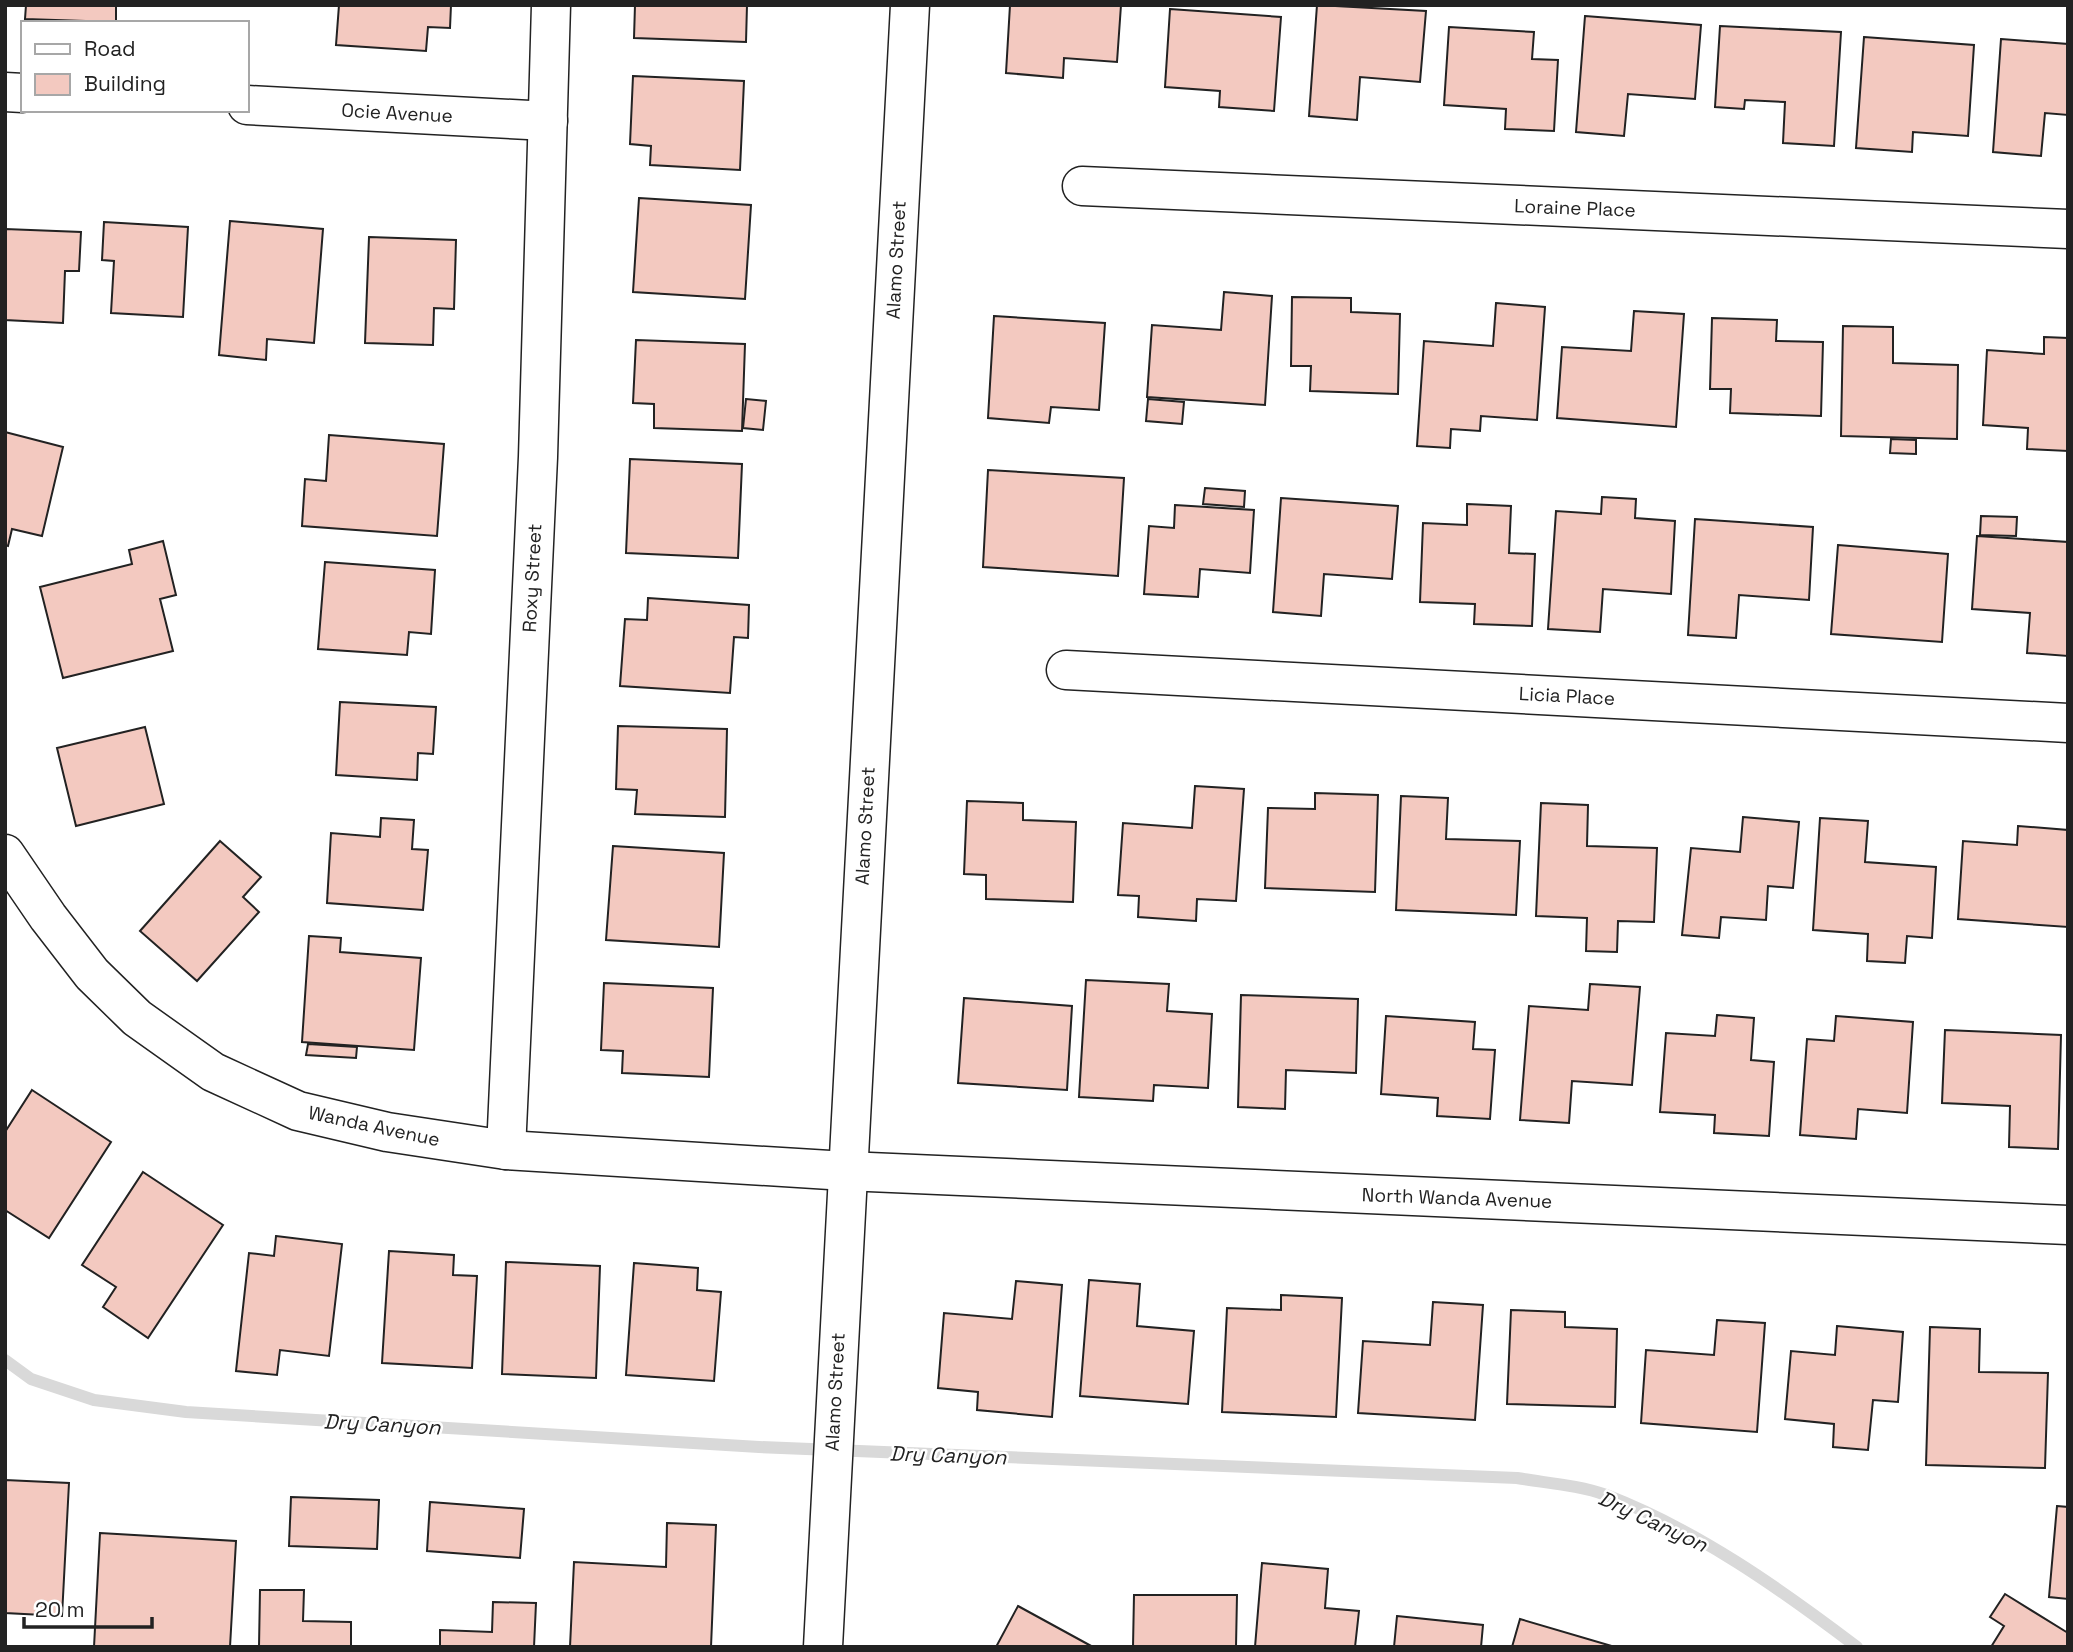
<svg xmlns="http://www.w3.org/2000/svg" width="2073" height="1652" font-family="'Space Grotesk',sans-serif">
	<rect width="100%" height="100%" fill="#fff"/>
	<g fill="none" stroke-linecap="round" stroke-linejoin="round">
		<!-- stream -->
		<path stroke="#d9d9d9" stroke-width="12" d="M5,1360L31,1379L94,1400L186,1412L759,1447L1517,1478C1546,1483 1579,1485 1606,1495C1699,1531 1779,1588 1857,1647"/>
	</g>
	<!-- building -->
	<g fill="#f3c9c0" stroke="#222" stroke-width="2">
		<polygon points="26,5 116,5 116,22 25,19"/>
		<polygon points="339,5 451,5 450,28 428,27 426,51 336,45"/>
		<polygon points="635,5 747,5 746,42 634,38"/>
		<polygon points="1010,5 1121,5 1117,62 1064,58 1063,78 1006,73"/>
		<polygon points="1317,5 1426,11 1420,82 1360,77 1357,120 1309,116"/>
		<polygon points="1170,9 1281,17 1274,111 1219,107 1220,91 1165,87"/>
		<polygon points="1585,16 1701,25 1695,99 1628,94 1624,136 1576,132"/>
		<polygon points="1720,26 1841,32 1834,146 1783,143 1785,102 1745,100 1744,109 1715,107"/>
		<polygon points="1449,27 1534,32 1532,59 1558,60 1554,131 1505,129 1506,109 1444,105"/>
		<polygon points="1864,37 1974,45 1968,136 1913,132 1912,152 1856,148"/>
		<polygon points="2001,39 2068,44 2068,115 2045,113 2041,156 1993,152"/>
		<polygon points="633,76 744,81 740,170 650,165 651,146 630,144"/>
		<polygon points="639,198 751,205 745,299 633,292"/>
		<polygon points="230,221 323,229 314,343 267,339 266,360 219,355"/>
		<polygon points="104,222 188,227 183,317 111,313 114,261 102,260"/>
		<polygon points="5,229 81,232 79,271 65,271 63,323 5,320"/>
		<polygon points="369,237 456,240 454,309 434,308 433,345 365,343"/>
		<polygon points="1224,292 1272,296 1265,405 1147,397 1152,325 1221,330"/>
		<polygon points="1292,297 1351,298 1351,312 1400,314 1398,394 1310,391 1311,366 1291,366"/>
		<polygon points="1496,303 1545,307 1537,420 1481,416 1480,431 1451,429 1450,448 1417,446 1424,341 1493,346"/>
		<polygon points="1634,311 1684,314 1676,427 1557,418 1562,347 1631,351"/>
		<polygon points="994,316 1105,323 1099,410 1051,407 1049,423 988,418"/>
		<polygon points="1712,318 1777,320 1776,341 1823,342 1821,416 1730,413 1731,389 1710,389"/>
		<polygon points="1843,326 1893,327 1893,363 1958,365 1957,439 1841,436"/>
		<polygon points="2044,337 2068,338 2068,451 2027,449 2028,428 1983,425 1987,350 2044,354"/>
		<polygon points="636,340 745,344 742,431 654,428 654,404 633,403"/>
		<polygon points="746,399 766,401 763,430 743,428"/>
		<polygon points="1148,399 1184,402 1182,424 1146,421"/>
		<polygon points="5,432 63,447 42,536 12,529 8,546 5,545"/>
		<polygon points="329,435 444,444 437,536 302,526 305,479 326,481"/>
		<polygon points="1891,439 1916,440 1916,454 1890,453"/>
		<polygon points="630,459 742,464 738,558 626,553"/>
		<polygon points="988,470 1124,478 1118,576 983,567"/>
		<polygon points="1205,488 1245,491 1244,507 1203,504"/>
		<polygon points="1602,497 1636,499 1635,518 1675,521 1671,594 1603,589 1600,632 1548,629 1556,511 1601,514"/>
		<polygon points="1281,498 1398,506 1392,579 1324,574 1321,616 1273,612"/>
		<polygon points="1467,504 1511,506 1509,553 1535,554 1532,626 1474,624 1475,604 1420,602 1423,523 1467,525"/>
		<polygon points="1175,505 1254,510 1250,573 1200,569 1198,597 1144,594 1149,526 1174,528"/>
		<polygon points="1981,516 2017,517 2016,536 1980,535"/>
		<polygon points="1695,519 1813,527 1809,600 1739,595 1736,638 1688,635"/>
		<polygon points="1977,536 2068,542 2068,656 2027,653 2030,613 1972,609"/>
		<polygon points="163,541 176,595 160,599 173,651 63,678 40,587 132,564 129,550"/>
		<polygon points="1838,545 1948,554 1942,642 1831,634"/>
		<polygon points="325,562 435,570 431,634 409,632 407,655 318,649"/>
		<polygon points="648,598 749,605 748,638 734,637 730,693 620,686 625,619 647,620"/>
		<polygon points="340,702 436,707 433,754 418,753 417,780 336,775"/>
		<polygon points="618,726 727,729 725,817 635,814 637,790 616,789"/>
		<polygon points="145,727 164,804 76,826 57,748"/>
		<polygon points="1195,786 1244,789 1236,901 1197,899 1196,921 1138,917 1139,896 1118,895 1123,823 1192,828"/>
		<polygon points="1315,793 1378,795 1375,892 1265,888 1268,808 1315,809"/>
		<polygon points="1401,796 1448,798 1446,839 1520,841 1516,915 1396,910"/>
		<polygon points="967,801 1023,803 1023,820 1076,822 1073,902 986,899 986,875 964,874"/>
		<polygon points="1541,803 1588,805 1587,846 1657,848 1654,922 1618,921 1617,952 1586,951 1587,918 1536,916"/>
		<polygon points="1743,817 1799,822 1793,888 1768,886 1766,920 1721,917 1719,938 1682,935 1691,848 1740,852"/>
		<polygon points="381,818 414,820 412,849 428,850 423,910 327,903 331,833 380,837"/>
		<polygon points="1820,818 1868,821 1865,862 1936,867 1932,938 1907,936 1905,963 1867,961 1868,934 1813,930"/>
		<polygon points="2018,826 2068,830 2068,927 1958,919 1963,841 2017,845"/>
		<polygon points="220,841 261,877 243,897 259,912 197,981 140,931"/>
		<polygon points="613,846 724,853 719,947 606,940"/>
		<polygon points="309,936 341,938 340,952 421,958 414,1050 302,1042"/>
		<polygon points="1086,980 1169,984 1167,1011 1212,1014 1208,1088 1154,1085 1153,1101 1079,1097"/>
		<polygon points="604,983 713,988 709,1077 622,1073 623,1051 601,1050"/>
		<polygon points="1590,984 1640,987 1632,1085 1572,1081 1569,1123 1520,1120 1529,1006 1588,1010"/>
		<polygon points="1241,995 1358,999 1356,1073 1286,1070 1285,1109 1238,1107"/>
		<polygon points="964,998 1072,1006 1067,1090 958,1083"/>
		<polygon points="1717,1015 1754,1018 1751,1060 1774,1062 1769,1136 1714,1133 1715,1115 1660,1112 1666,1033 1715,1036"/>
		<polygon points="1386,1016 1475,1022 1473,1049 1495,1050 1490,1119 1437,1116 1438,1098 1381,1094"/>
		<polygon points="1836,1016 1913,1022 1907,1113 1858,1109 1856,1139 1800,1135 1807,1039 1834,1041"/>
		<polygon points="1945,1030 2061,1035 2058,1149 2009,1147 2010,1106 1942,1103"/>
		<polygon points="308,1044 357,1047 356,1058 306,1055"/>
		<polygon points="32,1090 111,1142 49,1238 5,1210 5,1132"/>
		<polygon points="143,1172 223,1225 148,1338 103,1307 116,1287 82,1265"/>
		<polygon points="276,1236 342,1244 329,1356 280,1350 277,1375 236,1371 249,1253 274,1256"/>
		<polygon points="389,1251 454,1255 453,1275 477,1276 472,1368 382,1363"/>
		<polygon points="506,1262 600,1266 596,1378 502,1374"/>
		<polygon points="634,1263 698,1268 697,1290 721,1292 714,1381 626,1375"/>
		<polygon points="1089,1280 1140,1284 1137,1326 1194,1331 1188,1404 1080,1396"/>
		<polygon points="1016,1281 1062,1285 1052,1417 977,1410 978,1392 938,1388 944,1313 1012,1319"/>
		<polygon points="1281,1295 1342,1298 1336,1417 1222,1412 1227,1308 1281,1310"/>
		<polygon points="1433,1302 1483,1305 1475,1420 1358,1413 1363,1341 1430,1345"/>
		<polygon points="1511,1310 1565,1312 1565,1327 1617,1329 1615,1407 1507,1404"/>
		<polygon points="1717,1320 1765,1323 1757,1432 1641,1423 1646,1350 1714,1355"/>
		<polygon points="1837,1326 1903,1332 1898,1402 1873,1400 1868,1450 1833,1447 1834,1424 1785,1419 1791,1351 1835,1355"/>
		<polygon points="1930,1327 1980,1329 1979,1372 2048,1373 2045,1468 1926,1465"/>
		<polygon points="5,1480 69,1483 62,1616 5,1613"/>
		<polygon points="291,1497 379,1500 377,1549 289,1546"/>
		<polygon points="430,1502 524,1509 520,1558 427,1551"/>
		<polygon points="2057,1506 2068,1507 2068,1599 2049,1597"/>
		<polygon points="667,1523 716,1525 711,1647 570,1647 574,1562 666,1567"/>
		<polygon points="100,1533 236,1541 230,1647 94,1647"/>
		<polygon points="1262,1563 1328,1569 1325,1608 1359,1611 1355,1647 1255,1647"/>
		<polygon points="260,1590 304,1590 303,1621 351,1622 351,1647 259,1647"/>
		<polygon points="2005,1594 2068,1633 2068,1647 1991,1647 2004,1626 1990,1617"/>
		<polygon points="1134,1595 1237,1595 1236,1647 1133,1647"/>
		<polygon points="493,1602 536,1603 534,1647 440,1647 440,1630 492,1632"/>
		<polygon points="1018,1606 1093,1647 996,1647"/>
		<polygon points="1397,1616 1483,1625 1481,1647 1394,1647"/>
		<polygon points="1520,1619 1615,1647 1512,1647"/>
	</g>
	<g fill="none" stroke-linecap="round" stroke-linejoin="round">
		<!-- minor casing -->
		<g stroke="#222" stroke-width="41">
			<g id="minor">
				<polyline points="5,92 23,93"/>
				<polyline points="247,105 548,121"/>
				<polyline points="1082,186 2068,229"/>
				<polyline points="1066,670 2068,723"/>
				<polyline points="5,854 48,917 92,974 137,1018 213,1072 298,1111 387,1132 506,1150 846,1171 2068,1225"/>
				<polyline points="506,1150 538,457 551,5"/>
			</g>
		</g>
		<!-- major casing -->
		<g stroke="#222" stroke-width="41">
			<polyline id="major" points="823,1647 910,5"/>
		</g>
		<!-- minor -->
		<use href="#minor" stroke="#fff" stroke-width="38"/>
		<!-- major -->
		<use href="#major" stroke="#fff" stroke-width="38"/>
	</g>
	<g text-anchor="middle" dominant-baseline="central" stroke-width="5" stroke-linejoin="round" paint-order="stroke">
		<!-- street labels -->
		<g font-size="19" fill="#222" stroke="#fff">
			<text transform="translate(397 113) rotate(3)">Ocie Avenue</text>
			<text transform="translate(1575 208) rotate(2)">Loraine Place</text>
			<text transform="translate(896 260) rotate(-87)">Alamo Street</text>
			<text transform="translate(532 578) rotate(-87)">Roxy Street</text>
			<text transform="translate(1567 696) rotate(3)">Licia Place</text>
			<text transform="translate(865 826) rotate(-87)">Alamo Street</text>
			<text transform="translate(374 1126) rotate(12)">Wanda Avenue</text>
			<text transform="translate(1457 1198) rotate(2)">North Wanda Avenue</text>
			<text transform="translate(835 1392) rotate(-87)">Alamo Street</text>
		</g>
		<!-- water labels -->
		<g font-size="21" font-style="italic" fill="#222" stroke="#fff">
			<text transform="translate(382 1424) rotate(3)">Dry Canyon</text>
			<text transform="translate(948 1455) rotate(2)">Dry Canyon</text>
			<text transform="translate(1653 1521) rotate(25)">Dry Canyon</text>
		</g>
	</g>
	<!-- border -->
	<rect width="2073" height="1652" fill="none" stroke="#222222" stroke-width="14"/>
	<!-- legend -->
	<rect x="21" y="21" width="228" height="91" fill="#ffffff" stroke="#a7a7a7" stroke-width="2"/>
	<rect x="35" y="44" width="35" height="10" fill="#ffffff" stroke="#a7a7a7" stroke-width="2"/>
	<text x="84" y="56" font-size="21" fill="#222222">Road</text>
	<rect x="35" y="74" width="35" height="21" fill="#f3c9c0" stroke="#a7a7a7" stroke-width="2"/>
	<text x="84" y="91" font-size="21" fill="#222222">Building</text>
	<!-- scale -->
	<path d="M24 1617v10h128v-10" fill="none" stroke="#222222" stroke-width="3.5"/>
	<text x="35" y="1617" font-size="21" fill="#222222" stroke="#ffffff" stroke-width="5" paint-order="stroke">20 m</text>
</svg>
